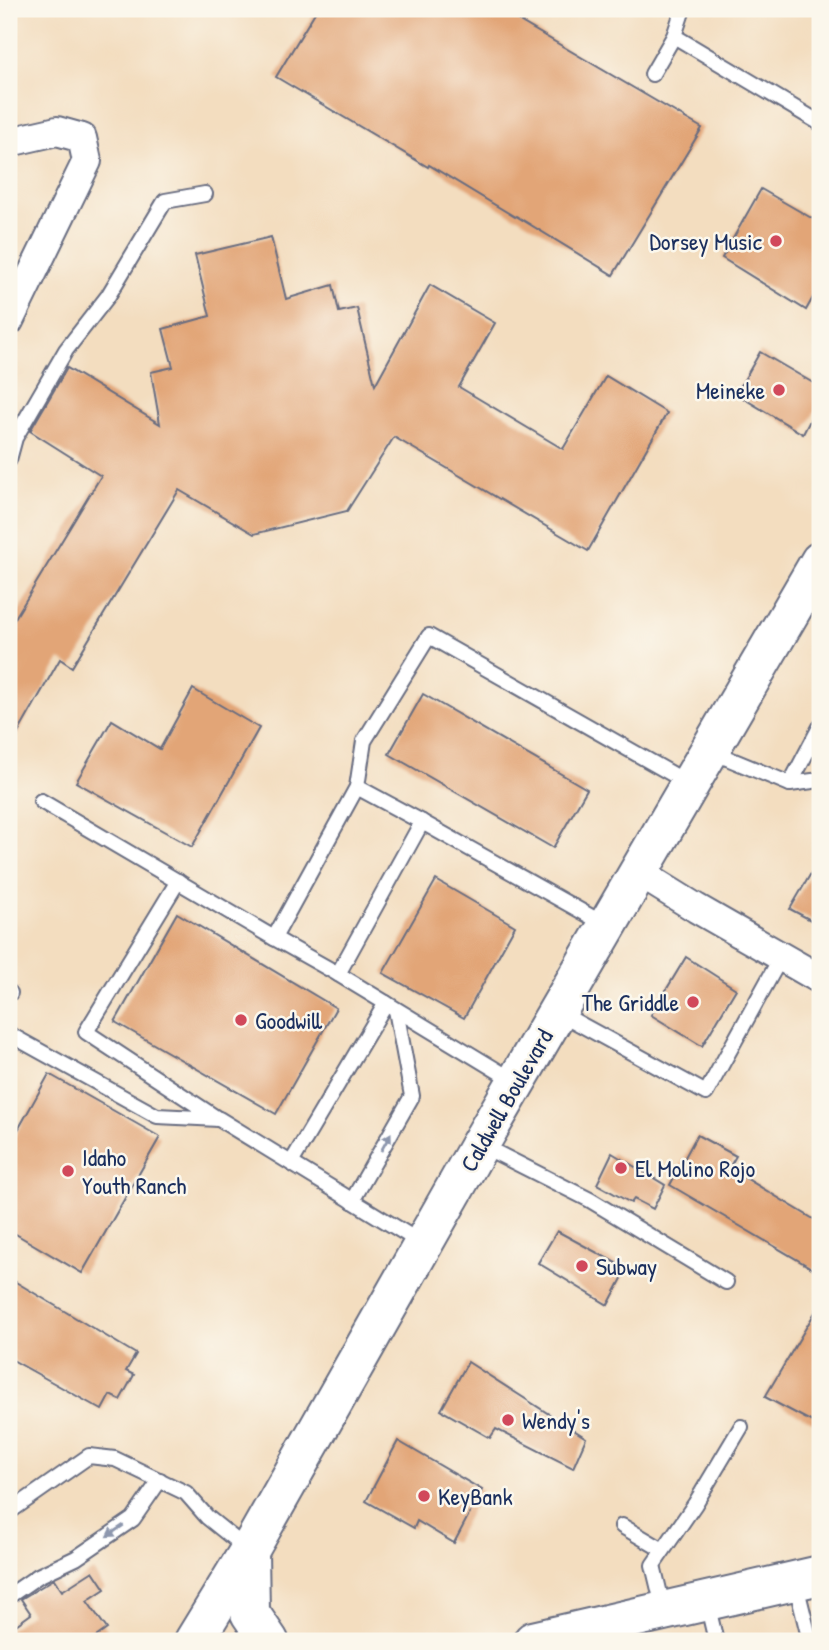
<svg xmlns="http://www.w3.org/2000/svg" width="829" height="1650" font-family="'Patrick Hand',sans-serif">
	<rect width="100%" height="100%" fill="#fbf7ec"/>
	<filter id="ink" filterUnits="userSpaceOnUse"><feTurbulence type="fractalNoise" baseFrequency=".0143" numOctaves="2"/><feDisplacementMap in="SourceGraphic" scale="14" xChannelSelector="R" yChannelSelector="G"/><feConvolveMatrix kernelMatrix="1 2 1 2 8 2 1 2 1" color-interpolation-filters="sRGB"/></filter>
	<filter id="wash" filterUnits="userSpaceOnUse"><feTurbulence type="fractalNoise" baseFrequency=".00686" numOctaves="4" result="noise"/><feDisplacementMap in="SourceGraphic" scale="28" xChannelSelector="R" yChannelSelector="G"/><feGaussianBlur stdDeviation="1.57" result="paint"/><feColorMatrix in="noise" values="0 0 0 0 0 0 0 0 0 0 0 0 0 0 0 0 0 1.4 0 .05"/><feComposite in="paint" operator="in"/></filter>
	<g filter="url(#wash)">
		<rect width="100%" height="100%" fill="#f3ddbf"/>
		<g id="blocks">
			<!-- building -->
			<g fill="#e2a577">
				<polygon points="317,9 499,9 702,128 613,275 516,216 515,217 429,165 428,167 276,77"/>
				<polygon points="761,189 820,223 820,285 806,310 722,258"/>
				<polygon points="271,237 286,299 333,285 339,312 357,308 375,385 430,285 495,323 459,387 563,449 606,376 667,413 588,551 394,437 347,511 254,534 179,490 72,667 60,659 9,749 9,628 101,476 30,431 67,368 160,424 151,372 173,367 163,329 210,316 195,255"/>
				<polygon points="760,352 820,387 820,401 803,434 736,394"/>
				<polygon points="193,689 259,728 192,847 76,782 112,720 160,749"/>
				<polygon points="423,694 587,789 553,848 389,754"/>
				<polygon points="820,858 820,925 790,909"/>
				<polygon points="436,880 515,926 464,1018 383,973"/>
				<polygon points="177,913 336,1008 276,1114 115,1022"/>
				<polygon points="686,957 736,989 702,1046 651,1015"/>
				<polygon points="49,1074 160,1137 82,1273 9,1230 9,1146"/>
				<polygon points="697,1135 736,1156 729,1168 820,1223 820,1273 670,1185"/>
				<polygon points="612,1153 665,1185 653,1209 634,1199 631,1203 597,1184"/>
				<polygon points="557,1231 627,1269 608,1305 538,1263"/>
				<polygon points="9,1278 136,1354 126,1371 134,1375 120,1400 110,1395 102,1410 9,1358"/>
				<polygon points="820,1304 820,1426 765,1397"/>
				<polygon points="468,1362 586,1438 573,1468 496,1429 490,1438 441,1410"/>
				<polygon points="398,1441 482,1490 454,1543 417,1521 414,1528 366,1501"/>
				<polygon points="93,1571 105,1589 87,1601 107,1629 90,1641 9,1641 9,1630 31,1614 21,1599 54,1579 62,1591"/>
			</g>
		</g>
	</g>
	<g filter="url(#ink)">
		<use href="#blocks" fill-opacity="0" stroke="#676c80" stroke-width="2"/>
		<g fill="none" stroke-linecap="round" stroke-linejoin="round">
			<!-- lane casing -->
			<g stroke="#676c80" stroke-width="18">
				<g id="lane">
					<polyline points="674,36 820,123"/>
					<polyline points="652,74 674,36 683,9"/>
					<polyline points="9,460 15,438 66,350 108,296 165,201 205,194"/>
					<polyline points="710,751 790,784 820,780"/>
					<polyline points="790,784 820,727"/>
					<polyline points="357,787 422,822"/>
					<polyline points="41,801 274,938 357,787 364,741 429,636 688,783"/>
					<polyline points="178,881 86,1032 218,1119"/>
					<polyline points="274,938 338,974"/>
					<polyline points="9,992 10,993"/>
					<polyline points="558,1012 706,1093 781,957"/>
					<polyline points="9,1034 157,1116 219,1119 423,1244"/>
					<polyline points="516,1082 338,974 422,822 606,925"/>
					<polyline points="481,1145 590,1200 726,1282"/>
					<polyline points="291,1163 386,1003"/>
					<polyline points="352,1201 412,1096 396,1010"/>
					<polyline points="9,1512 89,1456 115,1459 186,1493 207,1517 248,1550"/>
					<polyline points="622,1526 663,1550"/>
					<polyline points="795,1581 810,1641"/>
					<polyline points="9,1596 38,1576 76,1558 133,1519 160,1480"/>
					<polyline points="707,1603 716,1641"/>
					<polyline points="664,1611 653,1565 695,1504 741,1427"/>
				</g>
			</g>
			<!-- street casing -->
			<g stroke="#676c80" stroke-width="32">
				<g id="street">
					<polyline points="9,142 57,131 82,138 87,161 9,321"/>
					<polyline points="638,872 696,908 820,979"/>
				</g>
			</g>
			<!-- secondary casing -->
			<g stroke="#676c80" stroke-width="42">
				<polyline id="secondary" points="533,1641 820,1575"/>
			</g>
			<!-- primary casing -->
			<g stroke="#676c80" stroke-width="42">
				<g id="primary">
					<polyline points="249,1551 250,1613 269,1641"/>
					<polyline points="194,1641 249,1551 480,1144 820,561"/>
				</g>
			</g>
			<!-- lane -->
			<use href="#lane" stroke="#fff" stroke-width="14"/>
			<!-- street -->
			<use href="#street" stroke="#fff" stroke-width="28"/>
			<!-- secondary -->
			<use href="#secondary" stroke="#fff" stroke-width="38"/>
			<!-- primary -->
			<use href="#primary" stroke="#fff" stroke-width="38"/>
		</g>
		<!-- one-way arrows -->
		<defs><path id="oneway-solid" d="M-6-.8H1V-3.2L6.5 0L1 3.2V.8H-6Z" transform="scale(1.75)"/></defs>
		<g fill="#8d97ae">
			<use href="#oneway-solid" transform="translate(386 1142) rotate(-61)"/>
			<use href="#oneway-solid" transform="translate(115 1531) rotate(146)"/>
		</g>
	</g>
	<!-- markers -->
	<g fill="#d1495b" stroke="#fbf7ec" stroke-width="2.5">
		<circle cx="776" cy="241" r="7"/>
		<circle cx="779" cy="390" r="7"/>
		<circle cx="693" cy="1002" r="7"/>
		<circle cx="241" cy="1020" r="7"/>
		<circle cx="621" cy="1168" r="7"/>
		<circle cx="68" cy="1171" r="7"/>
		<circle cx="582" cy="1266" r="7"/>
		<circle cx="508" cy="1420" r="7"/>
		<circle cx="424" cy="1496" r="7"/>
	</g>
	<g text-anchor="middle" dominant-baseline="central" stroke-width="5" stroke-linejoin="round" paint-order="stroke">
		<!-- poi labels -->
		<g font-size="24" fill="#1b2f5e" stroke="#fbf7ec" text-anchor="start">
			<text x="762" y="241" text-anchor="end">Dorsey Music</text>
			<text x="765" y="390" text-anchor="end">Meineke</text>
			<text x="679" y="1002" text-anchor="end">The Griddle</text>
			<text x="255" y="1020">Goodwill</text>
			<text x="82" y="1157">Idaho<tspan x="82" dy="28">Youth Ranch</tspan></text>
			<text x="635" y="1168">El Molino Rojo</text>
			<text x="596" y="1266">Subway</text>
			<text x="522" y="1420">Wendy's</text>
			<text x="438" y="1496">KeyBank</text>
		</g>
		<!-- street labels -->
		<g font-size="24" fill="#1b2f5e" stroke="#fbf7ec">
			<text transform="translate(506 1100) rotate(-60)">Caldwell Boulevard</text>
		</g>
	</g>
	<!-- margin -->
	<rect width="829" height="1650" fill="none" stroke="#fbf7ec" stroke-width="35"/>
</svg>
